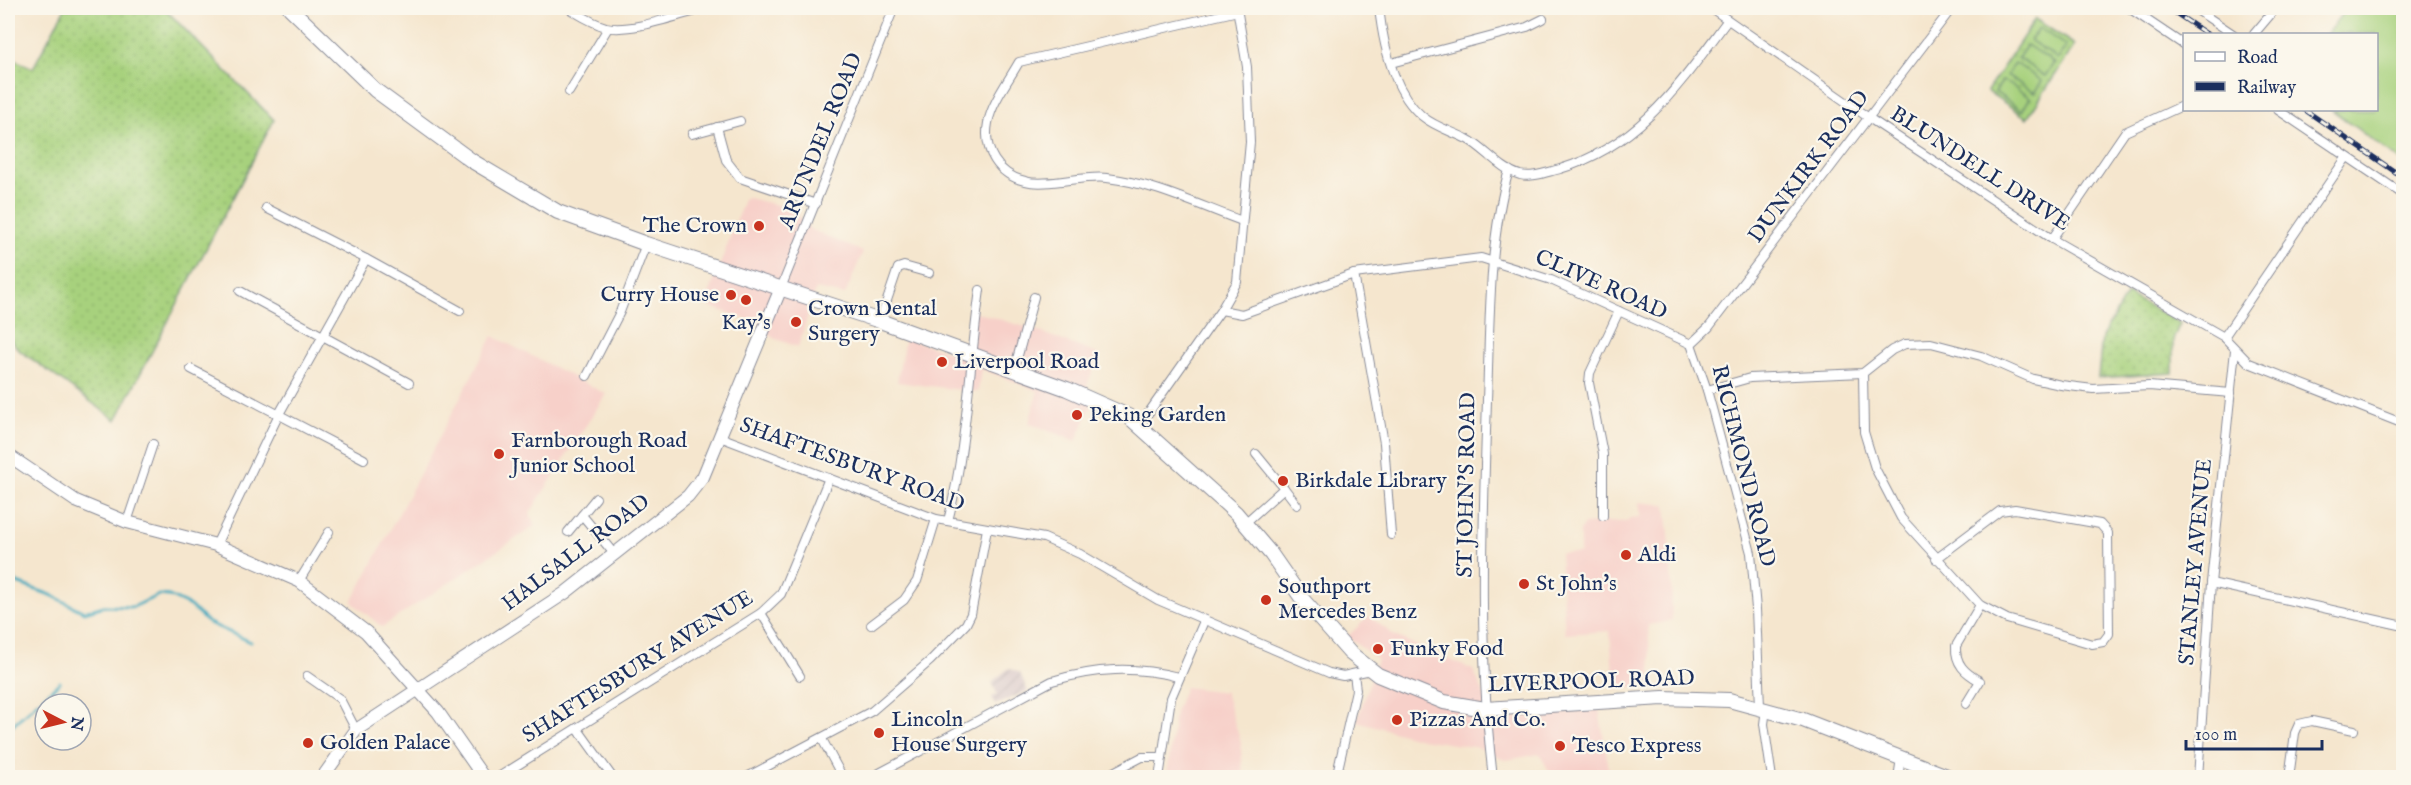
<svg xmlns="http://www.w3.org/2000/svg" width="2411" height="785" font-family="'IM FELL English',serif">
	<defs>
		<pattern id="industrial-furrows" width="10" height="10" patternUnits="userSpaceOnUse" patternTransform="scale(1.5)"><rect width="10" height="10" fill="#d2bec1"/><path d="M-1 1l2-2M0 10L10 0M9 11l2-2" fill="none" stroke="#aa9ba0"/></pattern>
		<pattern id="grass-dots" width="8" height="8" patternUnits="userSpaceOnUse" patternTransform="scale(1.5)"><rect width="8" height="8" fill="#a7d17d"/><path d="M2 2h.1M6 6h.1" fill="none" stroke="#8fb46e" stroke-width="1.8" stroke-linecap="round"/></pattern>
	</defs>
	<rect width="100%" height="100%" fill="#fbf7ec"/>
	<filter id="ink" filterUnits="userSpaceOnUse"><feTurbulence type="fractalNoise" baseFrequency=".0167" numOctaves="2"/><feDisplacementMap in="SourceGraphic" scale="12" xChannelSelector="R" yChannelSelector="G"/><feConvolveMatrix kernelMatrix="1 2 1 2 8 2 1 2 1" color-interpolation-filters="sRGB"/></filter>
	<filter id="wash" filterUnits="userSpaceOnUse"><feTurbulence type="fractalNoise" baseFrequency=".008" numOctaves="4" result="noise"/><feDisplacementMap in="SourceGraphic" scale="24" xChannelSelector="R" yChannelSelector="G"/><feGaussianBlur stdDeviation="1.35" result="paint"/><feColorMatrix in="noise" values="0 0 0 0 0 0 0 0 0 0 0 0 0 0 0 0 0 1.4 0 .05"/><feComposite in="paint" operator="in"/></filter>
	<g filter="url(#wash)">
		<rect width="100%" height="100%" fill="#f5e6ce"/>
		<!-- built -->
		<g fill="#f7d0c9">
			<polygon points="745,197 792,209 810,229 863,252 845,295 816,289 798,347 773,338 758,323 705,305"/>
			<polygon points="972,311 1032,329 1100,355 1087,385 1092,404 1076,441 1029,423 1038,391 981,369 978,392 897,382 905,338 965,357"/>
			<polygon points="493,336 606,394 530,513 535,526 382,627 352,602"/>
			<polygon points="1639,502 1666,505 1671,556 1672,621 1648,625 1652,686 1614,689 1610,631 1565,634 1560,553 1580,553 1580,531 1584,524 1629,521 1629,518 1641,517"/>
			<polygon points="1369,616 1395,636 1473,670 1496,720 1599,709 1610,777 1552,777 1540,754 1506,760 1480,748 1421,739 1357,721 1377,659 1347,637"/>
			<polygon points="1185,687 1225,692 1241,743 1243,777 1167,777 1175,712"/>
		</g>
		<!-- industrial -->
		<polygon fill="url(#industrial-furrows)" points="1009,668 1020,673 1028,691 995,705 992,697 997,694 992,682"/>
		<!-- grass -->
		<g fill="url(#grass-dots)" stroke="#61806e" stroke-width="1.5">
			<polygon points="65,8 164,8 274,120 116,420 19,350 8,337 8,57 33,68"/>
			<polygon points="2035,19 2075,45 2027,118 1987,91"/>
			<polygon points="2127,294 2180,323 2173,340 2173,373 2098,378 2102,337"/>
		</g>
		<!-- pitch -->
		<g fill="#a7d17d" stroke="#61806e" stroke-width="1.5">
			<polygon points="2348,8 2403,8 2403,163 2332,110 2376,110 2376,34 2326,34"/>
			<polygon points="2039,28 2066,46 2058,59 2030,40"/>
			<polygon points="2027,45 2054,63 2045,76 2018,58"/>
			<polygon points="2015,63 2042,81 2034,93 2007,75"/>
			<polygon points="2003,80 2030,98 2022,111 1995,92"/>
		</g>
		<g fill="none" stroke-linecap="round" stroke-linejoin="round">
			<!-- stream -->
			<g stroke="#3faabf" stroke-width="3">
				<polyline points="8,573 17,583 51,595 84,612 104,606 133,607 159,595 169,596 190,606 207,622 251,642"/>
				<polyline points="8,729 60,682"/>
			</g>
		</g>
	</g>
	<g filter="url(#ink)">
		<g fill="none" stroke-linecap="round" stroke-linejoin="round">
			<!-- street casing -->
			<g stroke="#888a96" stroke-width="10">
				<g id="street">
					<path d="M568,8C580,15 592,23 606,27C632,33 680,14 707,8"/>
					<path d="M1379,8C1383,43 1393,92 1422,116C1435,127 1451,131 1467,139C1485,148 1499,169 1520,175C1533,178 1547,172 1560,169C1639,146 1680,84 1727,21"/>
					<polyline points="1711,8 1869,118 2052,239 2224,337 2249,363 2404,424"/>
					<polyline points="2129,8 2184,45"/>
					<polyline points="2194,8 2233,34"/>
					<path d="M1238,11L1019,62C1009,80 992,102 988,123C983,150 998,175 1025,181C1046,187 1083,175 1107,178C1153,183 1198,205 1242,221"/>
					<polyline points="2254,34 2276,8"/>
					<polyline points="1391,63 1527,27 1543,19"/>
					<polyline points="569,92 608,28"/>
					<polyline points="2278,110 2404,195"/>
					<polyline points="717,127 726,160 740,178 816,204"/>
					<polyline points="692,134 740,121"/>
					<polyline points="266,208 366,259 460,311"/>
					<polyline points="2052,239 2125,132 2184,105"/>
					<polyline points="1354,274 1384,443 1391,535"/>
					<polyline points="781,288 894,8"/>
					<polyline points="240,291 409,383"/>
					<polyline points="1221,310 1242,314 1354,274 1481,258 1551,280 1691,344"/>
					<polyline points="880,321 898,268 904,266 929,273"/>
					<polyline points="2224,337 2346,158"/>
					<polyline points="1691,344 1709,327 1952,8"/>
					<polyline points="1691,344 1707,390 1751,553 1756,609 1760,707"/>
					<polyline points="191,369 364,459"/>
					<polyline points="1014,370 1034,297"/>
					<polyline points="1863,373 1864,432 1875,468 1901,518 1980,605 2007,619 2092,644 2103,642 2109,634 2108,533 2100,524 2015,509 2000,511 1936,559"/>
					<polyline points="587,376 620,312 646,244"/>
					<polyline points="1707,390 1750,378 1863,373 1892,350 1905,344 1931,343 1981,356 2033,379 2061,385 2093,389 2149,386 2231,393"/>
					<polyline points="1140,425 1221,310 1237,282 1250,142 1247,67 1237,8"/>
					<polyline points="720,437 936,519 1044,538 1080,554 1158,600 1329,673 1343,676 1371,670"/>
					<polyline points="1284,488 1297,505"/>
					<polyline points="582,515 615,555"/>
					<polyline points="1603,516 1603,454 1589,383 1590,373 1619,311"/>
					<path d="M948,521C967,446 969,367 980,290"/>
					<polyline points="127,522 153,444"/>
					<polyline points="1245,523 1284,488 1256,454"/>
					<polyline points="568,532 596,498"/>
					<polyline points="216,545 279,414 366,259"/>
					<polyline points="299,581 329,532"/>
					<polyline points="2211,583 2404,626"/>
					<polyline points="761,613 800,676"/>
					<polyline points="871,625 904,600 917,581 936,519"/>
					<polyline points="307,676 340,699 356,730"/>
					<path d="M1966,704L1980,681C1965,673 1955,664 1956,646L1980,605"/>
					<polyline points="1766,709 1764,724 1772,778"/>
					<polyline points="577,728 613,778"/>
					<polyline points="822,739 843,778"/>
					<polyline points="497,778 761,613 781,594 829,478"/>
					<polyline points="745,778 872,711 930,661 966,624 971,614 987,529"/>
					<path d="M870,778L1052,681C1096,668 1134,666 1178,677"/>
					<polyline points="1102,778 1142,757 1161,757"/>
					<polyline points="1159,778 1171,698 1204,621"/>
					<polyline points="1336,778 1356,690 1354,674"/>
					<path d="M1493,778C1478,652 1483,526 1487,400C1490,324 1488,243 1509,170"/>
					<polyline points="1898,778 1901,758"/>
					<polyline points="2198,778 2211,583 2235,350"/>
					<polyline points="2289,778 2295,733 2299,724 2312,721 2354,730"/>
				</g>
			</g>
			<!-- secondary casing -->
			<g stroke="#888a96" stroke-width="14">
				<g id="secondary">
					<polyline points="8,455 76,501 127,522 216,545 299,581 366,632 438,712 484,778"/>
					<polyline points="322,778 356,730 565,593 688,496 703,477 781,288"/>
				</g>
			</g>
			<!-- primary casing -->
			<g stroke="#888a96" stroke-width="16">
				<polyline id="primary" points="290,8 375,90 472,161 558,212 646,244 880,321 1067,389 1128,416 1236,513 1271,554 1303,600 1350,653 1378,675 1444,702 1485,709 1663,698 1729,700 1803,720 1952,778"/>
			</g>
			<!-- street -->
			<use href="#street" stroke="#fff" stroke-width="8"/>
			<!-- secondary -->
			<use href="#secondary" stroke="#fff" stroke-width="12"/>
			<!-- primary -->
			<use href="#primary" stroke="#fff" stroke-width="14"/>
			<!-- rail casing -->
			<g stroke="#1b2f5e" stroke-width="5">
				<g id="rail">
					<polyline points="2168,8 2207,34"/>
					<polyline points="2305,110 2404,178"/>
				</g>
			</g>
			<!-- rail -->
			<use href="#rail" stroke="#fbf7ec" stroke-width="3" stroke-dasharray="9" stroke-linecap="butt"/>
		</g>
	</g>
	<!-- markers -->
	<g fill="#c8321e" stroke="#fbf7ec" stroke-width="2">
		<circle cx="759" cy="226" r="6"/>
		<circle cx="731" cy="295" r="6"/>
		<circle cx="746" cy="300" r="6"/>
		<circle cx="796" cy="322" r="6"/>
		<circle cx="942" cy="362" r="6"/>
		<circle cx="1077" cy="415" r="6"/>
		<circle cx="499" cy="454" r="6"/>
		<circle cx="1283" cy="481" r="6"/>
		<circle cx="1626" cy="555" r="6"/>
		<circle cx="1524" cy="584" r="6"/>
		<circle cx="1266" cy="600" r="6"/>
		<circle cx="1378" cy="649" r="6"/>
		<circle cx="1397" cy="720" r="6"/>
		<circle cx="879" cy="733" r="6"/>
		<circle cx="308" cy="743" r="6"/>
		<circle cx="1560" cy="746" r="6"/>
	</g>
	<g text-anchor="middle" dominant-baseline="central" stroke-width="4.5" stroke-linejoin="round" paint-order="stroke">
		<!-- street labels -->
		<g font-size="22" fill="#1b2f5e" stroke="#fbf7ec">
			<text transform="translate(821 141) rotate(-68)">ARUNDEL ROAD</text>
			<text transform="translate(1809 167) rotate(-53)">DUNKIRK ROAD</text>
			<text transform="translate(1980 169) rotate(33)">BLUNDELL DRIVE</text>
			<text transform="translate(1601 285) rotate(24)">CLIVE ROAD</text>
			<text transform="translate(852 465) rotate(20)">SHAFTESBURY ROAD</text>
			<text transform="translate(1743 466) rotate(76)">RICHMOND ROAD</text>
			<text transform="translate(1467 485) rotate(-89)">ST JOHN'S ROAD</text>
			<text transform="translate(576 553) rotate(-37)">HALSALL ROAD</text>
			<text transform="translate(2196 562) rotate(-85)">STANLEY AVENUE</text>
			<text transform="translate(638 667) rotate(-32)">SHAFTESBURY AVENUE</text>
			<text transform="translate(1591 682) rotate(-2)">LIVERPOOL ROAD</text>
		</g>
		<!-- poi labels -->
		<g font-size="22" fill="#1b2f5e" stroke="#fbf7ec" text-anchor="start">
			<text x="747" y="226" text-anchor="end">The Crown</text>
			<text x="719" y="295" text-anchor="end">Curry House</text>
			<text x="808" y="309">Crown Dental<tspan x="808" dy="25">Surgery</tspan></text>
			<text x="746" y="323" text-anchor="middle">Kay's</text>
			<text x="954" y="362">Liverpool Road</text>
			<text x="1089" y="415">Peking Garden</text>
			<text x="511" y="441">Farnborough Road<tspan x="511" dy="25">Junior School</tspan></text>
			<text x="1295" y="481">Birkdale Library</text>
			<text x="1638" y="555">Aldi</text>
			<text x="1536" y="584">St John's</text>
			<text x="1278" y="587">Southport<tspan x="1278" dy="25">Mercedes Benz</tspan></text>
			<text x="1390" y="649">Funky Food</text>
			<text x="891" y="720">Lincoln<tspan x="891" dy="25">House Surgery</tspan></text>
			<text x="1409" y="720">Pizzas And Co.</text>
			<text x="320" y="743">Golden Palace</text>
			<text x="1572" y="746">Tesco Express</text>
		</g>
	</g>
	<!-- margin -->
	<rect width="2411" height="785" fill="none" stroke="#fbf7ec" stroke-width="30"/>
	<!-- legend -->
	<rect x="2183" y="33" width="195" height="78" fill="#fbf7ec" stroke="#a1a7b3" stroke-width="1.5"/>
	<rect x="2195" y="52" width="30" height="9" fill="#ffffff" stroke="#a1a7b3" stroke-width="1.5"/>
	<text x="2237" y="63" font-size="18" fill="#1b2f5e">Road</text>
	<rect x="2195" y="82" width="30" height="9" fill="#1b2f5e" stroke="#a1a7b3" stroke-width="1.5"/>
	<text x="2237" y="93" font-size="18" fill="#1b2f5e">Railway</text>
	<!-- north arrow -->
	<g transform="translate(63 722) rotate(97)"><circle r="28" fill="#fbf7ec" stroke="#a1a7b3" stroke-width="1.5"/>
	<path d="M0-4.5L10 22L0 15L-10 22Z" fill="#c8321e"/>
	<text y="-9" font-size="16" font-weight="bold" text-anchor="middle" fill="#1b2f5e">N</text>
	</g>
	<!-- scale -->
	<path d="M2186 740v9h136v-9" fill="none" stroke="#1b2f5e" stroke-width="3"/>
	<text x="2195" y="740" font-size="18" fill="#1b2f5e" stroke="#fbf7ec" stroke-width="4.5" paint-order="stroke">100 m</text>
</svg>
